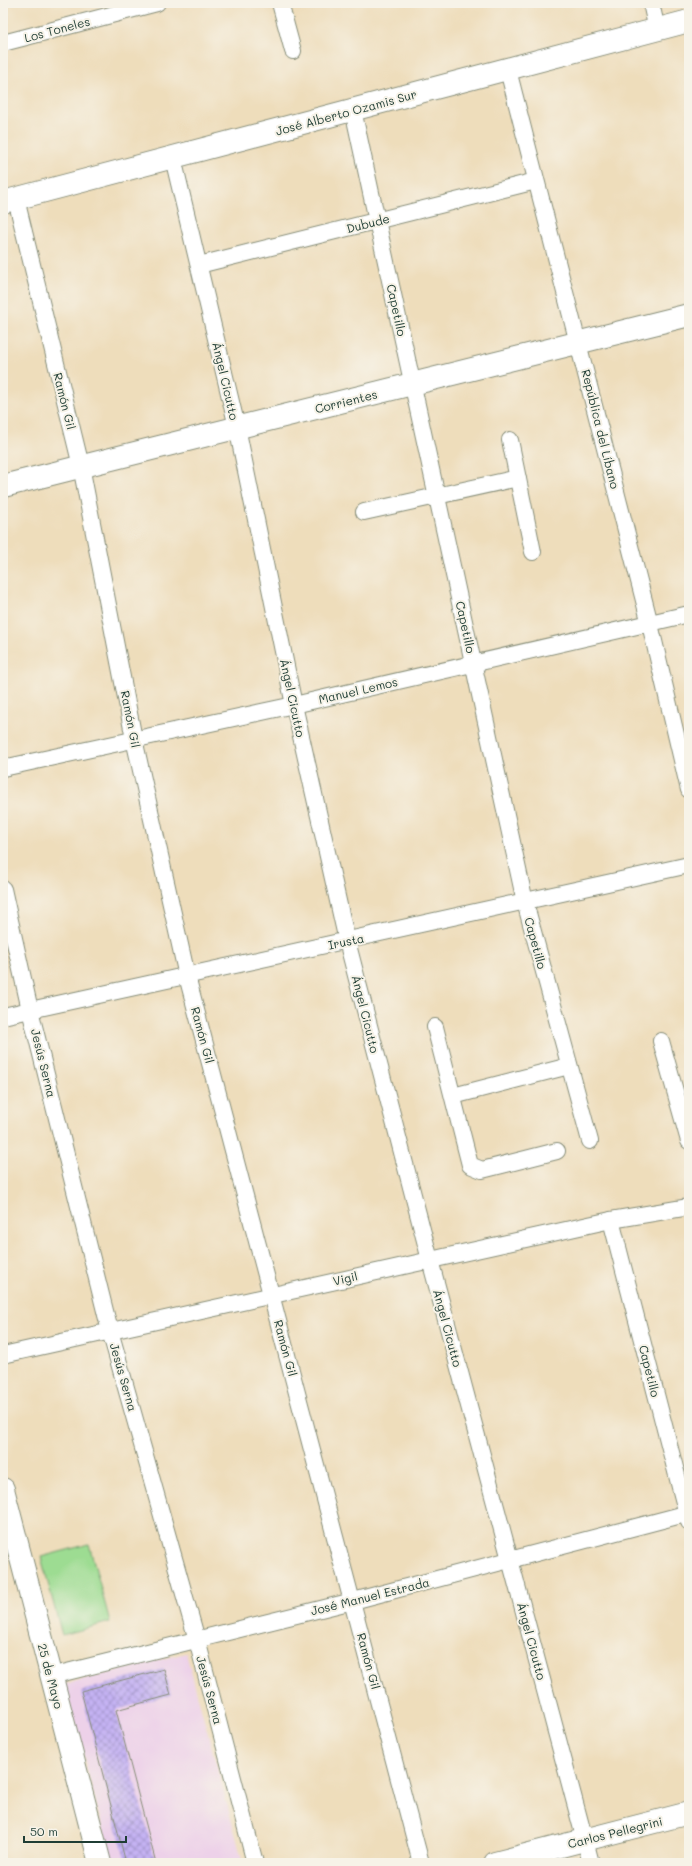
<svg xmlns="http://www.w3.org/2000/svg" width="692" height="1866" font-family="Mali,sans-serif">
	<defs>
		<pattern id="building-cross-hatch" width="8" height="8" patternUnits="userSpaceOnUse"><rect width="8" height="8" fill="#c5b2f3"/><path d="M0 0l8 8M0 8l8-8" fill="none" stroke="#9f92c6"/></pattern>
	</defs>
	<rect width="100%" height="100%" fill="#f7f3e8"/>
	<filter id="ink" filterUnits="userSpaceOnUse"><feTurbulence type="fractalNoise" baseFrequency=".025" numOctaves="2"/><feDisplacementMap in="SourceGraphic" scale="8" xChannelSelector="R" yChannelSelector="G"/><feConvolveMatrix kernelMatrix="1 2 1 2 8 2 1 2 1" color-interpolation-filters="sRGB"/></filter>
	<filter id="wash" filterUnits="userSpaceOnUse"><feTurbulence type="fractalNoise" baseFrequency=".012" numOctaves="4" result="noise"/><feDisplacementMap in="SourceGraphic" scale="16" xChannelSelector="R" yChannelSelector="G"/><feGaussianBlur stdDeviation="0.9" result="paint"/><feColorMatrix in="noise" values="0 0 0 0 0 0 0 0 0 0 0 0 0 0 0 0 0 1.4 0 .05"/><feComposite in="paint" operator="in"/></filter>
	<g filter="url(#wash)">
		<rect width="100%" height="100%" fill="#edb"/>
		<!-- built -->
		<polygon fill="#edd1e9" points="186,1653 243,1863 112,1863 64,1684"/>
		<!-- green -->
		<polygon fill="#9ddc92" stroke="#5e8c63" points="89,1544 110,1622 62,1635 41,1557"/>
		<g id="blocks">
			<!-- building -->
			<polygon fill="url(#building-cross-hatch)" points="164,1669 171,1695 116,1710 156,1863 126,1863 81,1691"/>
		</g>
	</g>
	<g filter="url(#ink)">
		<use href="#blocks" fill-opacity="0" stroke="#868d78" stroke-width="1"/>
		<g fill="none" stroke-linecap="round" stroke-linejoin="round">
			<!-- street casing -->
			<g stroke="#868d78" stroke-width="18">
				<g id="street">
					<polyline points="280,3 293,51"/>
					<polyline points="651,3 657,30"/>
					<polyline points="3,43 157,3"/>
					<polyline points="508,70 650,624 689,790"/>
					<polyline points="353,110 525,902 590,1141"/>
					<polyline points="173,158 237,427 294,705 347,941 430,1260 591,1863"/>
					<polyline points="16,199 81,466 134,739 187,976 421,1863"/>
					<polyline points="199,265 536,181"/>
					<polyline points="510,440 533,552"/>
					<polyline points="364,512 518,478"/>
					<polyline points="3,768 294,705 689,614"/>
					<polyline points="3,889 30,1010 110,1331 197,1640 255,1863"/>
					<polyline points="3,1016 689,865"/>
					<polyline points="435,1027 470,1165 482,1170 557,1151"/>
					<polyline points="661,1041 689,1141"/>
					<polyline points="453,1096 569,1066"/>
					<polyline points="611,1220 689,1522"/>
					<polyline points="3,1355 611,1220 689,1207"/>
					<polyline points="51,1676 353,1601 689,1513"/>
				</g>
			</g>
			<!-- secondary casing -->
			<g stroke="#868d78" stroke-width="24">
				<g id="secondary">
					<polyline points="3,1489 100,1863"/>
					<polyline points="495,1863 689,1813"/>
				</g>
			</g>
			<!-- primary casing -->
			<g stroke="#868d78" stroke-width="24">
				<g id="primary">
					<polyline points="3,202 689,21"/>
					<polyline points="3,486 689,315"/>
				</g>
			</g>
			<!-- street -->
			<use href="#street" stroke="#fff" stroke-width="16"/>
			<!-- secondary -->
			<use href="#secondary" stroke="#fff" stroke-width="22"/>
			<!-- primary -->
			<use href="#primary" stroke="#fff" stroke-width="22"/>
		</g>
	</g>
	<g text-anchor="middle" dominant-baseline="central" stroke-width="4" stroke-linejoin="round" paint-order="stroke">
		<!-- street labels -->
		<g font-size="12" fill="#1f3d34" stroke="#f7f3e8">
			<text transform="translate(57 29) rotate(-15)">Los Toneles</text>
			<text transform="translate(346 112) rotate(-15)">José Alberto Ozamis Sur</text>
			<text transform="translate(368 223) rotate(-14)">Dubude</text>
			<text transform="translate(397 310) rotate(78)">Capetillo</text>
			<text transform="translate(226 381) rotate(77)">Ángel Cicutto</text>
			<text transform="translate(65 401) rotate(76)">Ramón Gil</text>
			<text transform="translate(346 401) rotate(-14)">Corrientes</text>
			<text transform="translate(601 429) rotate(76)">República del Líbano</text>
			<text transform="translate(466 627) rotate(78)">Capetillo</text>
			<text transform="translate(358 690) rotate(-13)">Manuel Lemos</text>
			<text transform="translate(293 698) rotate(78)">Ángel Cicutto</text>
			<text transform="translate(131 719) rotate(79)">Ramón Gil</text>
			<text transform="translate(346 941) rotate(-12)">Irusta</text>
			<text transform="translate(536 943) rotate(75)">Capetillo</text>
			<text transform="translate(366 1014) rotate(76)">Ángel Cicutto</text>
			<text transform="translate(203 1035) rotate(75)">Ramón Gil</text>
			<text transform="translate(44 1063) rotate(76)">Jesús Serna</text>
			<text transform="translate(345 1278) rotate(-13)">Vigil</text>
			<text transform="translate(448 1328) rotate(75)">Ángel Cicutto</text>
			<text transform="translate(286 1348) rotate(75)">Ramón Gil</text>
			<text transform="translate(650 1371) rotate(76)">Capetillo</text>
			<text transform="translate(124 1377) rotate(74)">Jesús Serna</text>
			<text transform="translate(370 1596) rotate(-14)">José Manuel Estrada</text>
			<text transform="translate(532 1641) rotate(75)">Ángel Cicutto</text>
			<text transform="translate(369 1661) rotate(75)">Ramón Gil</text>
			<text transform="translate(51 1676) rotate(75)">25 de Mayo</text>
			<text transform="translate(210 1690) rotate(75)">Jesús Serna</text>
			<text transform="translate(615 1832) rotate(-14)">Carlos Pellegrini</text>
		</g>
	</g>
	<!-- margin -->
	<rect width="692" height="1866" fill="none" stroke="#f7f3e8" stroke-width="16"/>
	<!-- scale -->
	<path d="M24 1836v6h102v-6" fill="none" stroke="#1f3d34" stroke-width="2"/>
	<text x="30" y="1836" font-size="12" fill="#1f3d34" stroke="#f7f3e8" stroke-width="3" paint-order="stroke">50 m</text>
</svg>
